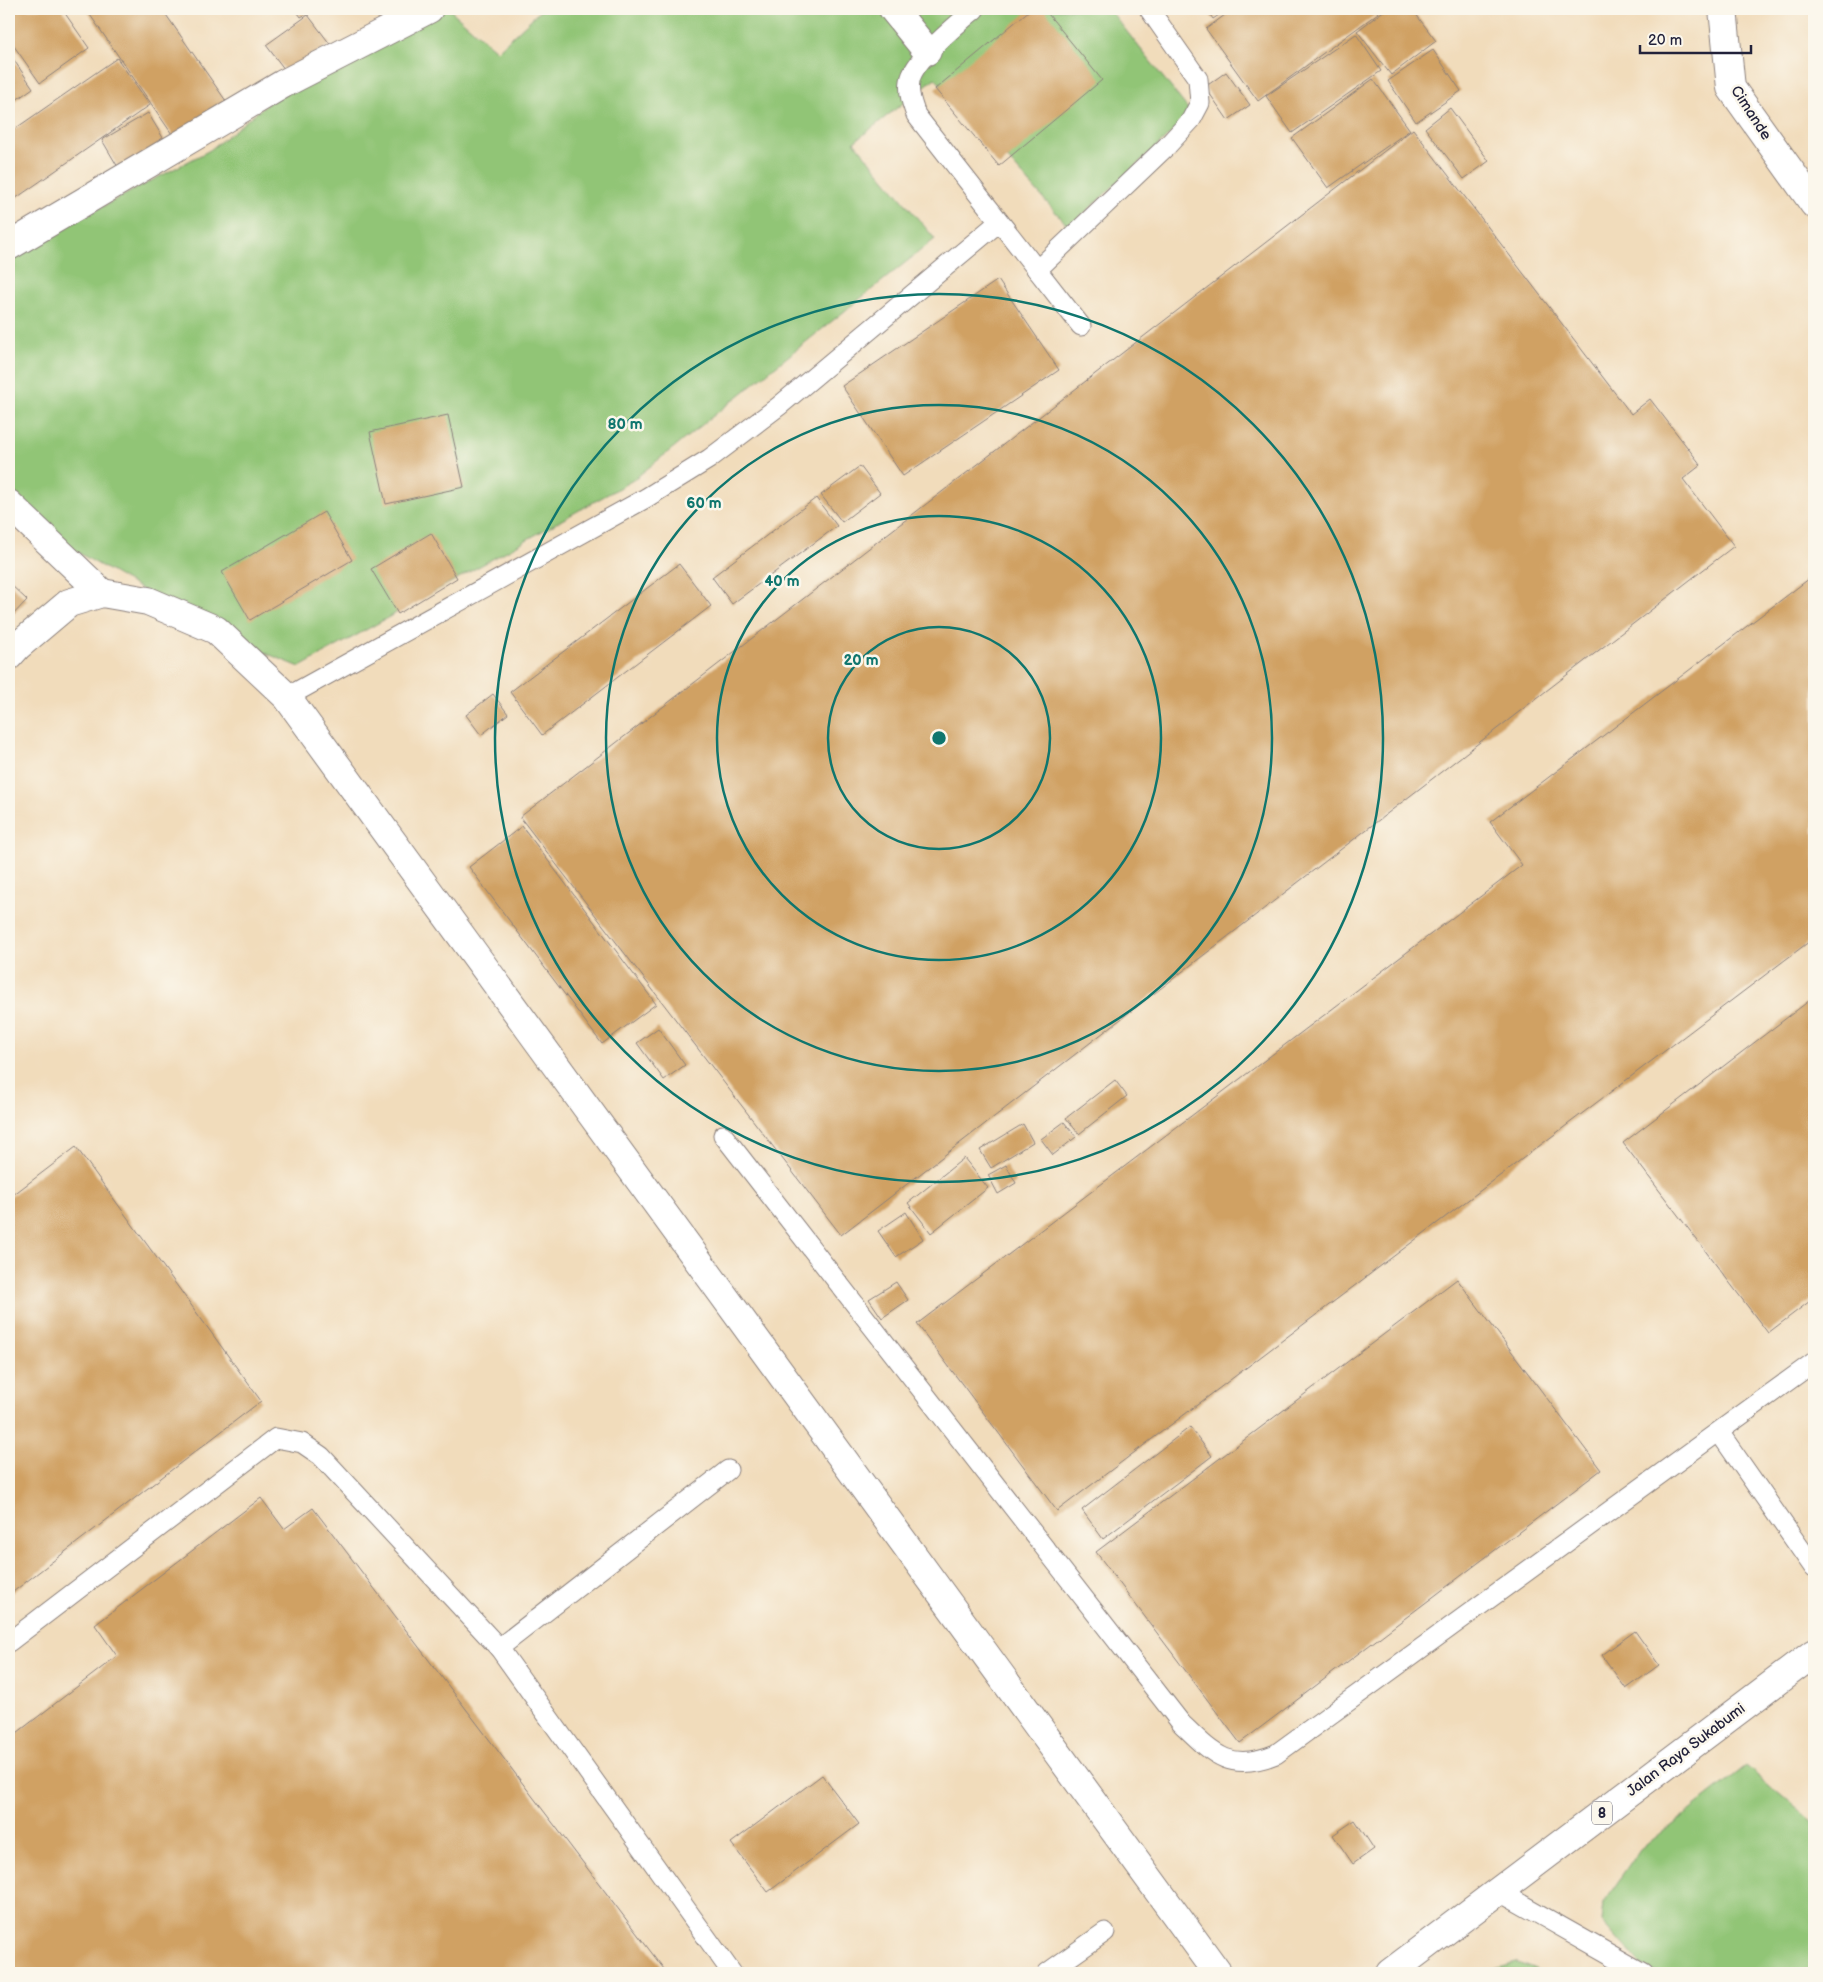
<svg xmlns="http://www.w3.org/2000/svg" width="1823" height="1982" font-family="'Balsamiq Sans',sans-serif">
	<rect width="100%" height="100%" fill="#fbf7ec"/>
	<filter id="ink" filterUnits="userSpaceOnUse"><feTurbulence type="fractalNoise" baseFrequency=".02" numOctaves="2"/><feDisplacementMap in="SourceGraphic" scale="10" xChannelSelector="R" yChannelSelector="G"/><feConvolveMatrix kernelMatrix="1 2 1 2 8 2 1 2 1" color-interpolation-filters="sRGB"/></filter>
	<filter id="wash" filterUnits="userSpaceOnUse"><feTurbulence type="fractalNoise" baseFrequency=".0096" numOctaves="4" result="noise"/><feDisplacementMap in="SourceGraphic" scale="20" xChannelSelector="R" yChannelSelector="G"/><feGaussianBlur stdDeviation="1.12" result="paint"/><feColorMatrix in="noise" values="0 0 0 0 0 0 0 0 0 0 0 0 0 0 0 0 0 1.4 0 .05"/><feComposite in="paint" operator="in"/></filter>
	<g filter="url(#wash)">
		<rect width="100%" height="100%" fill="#f1dcbb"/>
		<!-- green -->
		<g fill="#91c576" stroke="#5a7458">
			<polygon points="442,9 449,9 497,51 542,9 1109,9 1192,114 1069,227 935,78 854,142 935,239 633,480 300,667 253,648 150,594 9,513 9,259 39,240 210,150 283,91"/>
			<polygon points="1746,1766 1814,1823 1814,1973 1657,1973 1640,1965 1602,1922 1604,1902 1640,1850"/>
			<polygon points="1515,1962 1543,1973 1481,1973"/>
		</g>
		<g id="blocks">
			<!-- building -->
			<g fill="#d0a164">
				<polygon points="9,9 62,9 89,48 40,83 9,39"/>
				<polygon points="86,9 162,9 226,101 174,137"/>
				<polygon points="295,9 314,9 301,17"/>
				<polygon points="1031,9 1044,9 1102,80 999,166 935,89"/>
				<polygon points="1206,9 1228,9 1213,19"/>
				<polygon points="1233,9 1375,9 1378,13 1258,101 1206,29"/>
				<polygon points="1386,9 1412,9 1436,41 1391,75 1357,31"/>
				<polygon points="308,15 330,44 288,74 266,45"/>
				<polygon points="1356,34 1381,71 1292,133 1266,96"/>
				<polygon points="1433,50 1461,91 1416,122 1388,81"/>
				<polygon points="9,53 33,88 9,105"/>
				<polygon points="117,58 150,105 9,203 9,133"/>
				<polygon points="1226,72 1250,105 1228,120 1205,87"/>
				<polygon points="1373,79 1410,130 1328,188 1292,138"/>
				<polygon points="1450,108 1489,161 1464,179 1425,128"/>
				<polygon points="148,113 168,146 122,174 102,140"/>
				<polygon points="1413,129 1631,414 1650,399 1701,465 1683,479 1734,546 841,1235 520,817"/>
				<polygon points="998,280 1059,370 903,476 842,386"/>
				<polygon points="448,415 464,487 386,504 370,432"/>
				<polygon points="860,466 880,493 842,522 821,495"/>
				<polygon points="816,498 837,526 732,604 712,577"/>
				<polygon points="324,512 352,560 250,620 222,572"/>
				<polygon points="431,533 457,578 398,614 371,569"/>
				<polygon points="679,564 711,606 542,735 510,692"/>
				<polygon points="1814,575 1814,938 1057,1511 917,1324 1522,865 1490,822"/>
				<polygon points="9,583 27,600 9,619"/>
				<polygon points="493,694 508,714 481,735 466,715"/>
				<polygon points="522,826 656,1004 602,1044 469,867"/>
				<polygon points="1814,997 1814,1298 1768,1333 1623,1143"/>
				<polygon points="658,1028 685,1065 664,1080 637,1043"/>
				<polygon points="1115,1080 1127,1096 1079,1134 1066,1118"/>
				<polygon points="1064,1122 1076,1137 1053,1155 1041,1139"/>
				<polygon points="1023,1124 1033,1142 991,1168 980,1150"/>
				<polygon points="76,1147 261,1401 9,1595 9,1198"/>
				<polygon points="964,1158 988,1188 931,1233 908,1203"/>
				<polygon points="1006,1165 1016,1183 998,1194 988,1175"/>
				<polygon points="906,1212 923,1239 896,1257 878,1231"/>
				<polygon points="1457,1279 1601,1470 1240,1743 1096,1552"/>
				<polygon points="896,1282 908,1300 882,1318 869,1299"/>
				<polygon points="1190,1427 1212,1456 1103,1539 1082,1510"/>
				<polygon points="261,1498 284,1529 313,1508 667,1973 9,1973 9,1739 117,1656 95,1625"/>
				<polygon points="1635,1631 1659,1665 1626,1689 1602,1655"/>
				<polygon points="822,1775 859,1824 768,1892 731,1843"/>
				<polygon points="1355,1820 1374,1849 1353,1864 1333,1835"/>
			</g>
		</g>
	</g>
	<g filter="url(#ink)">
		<use href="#blocks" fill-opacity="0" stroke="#8a7f7b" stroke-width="1"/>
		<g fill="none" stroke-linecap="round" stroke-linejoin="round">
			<!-- lane casing -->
			<g stroke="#8a7f7b" stroke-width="21">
				<g id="lane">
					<path d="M975,9C959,23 913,60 910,81C908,93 912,104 916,115L1081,326"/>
					<polyline points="1037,270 1167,146 1191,120 1200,103 1198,79 1149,9"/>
					<polyline points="287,697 646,498 709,459 779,406 999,222"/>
					<path d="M723,1135L1181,1723C1213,1754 1229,1773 1276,1754L1814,1362"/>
					<polyline points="1719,1432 1814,1568"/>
					<polyline points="9,1642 276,1438 302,1443 321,1456 499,1648 728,1470"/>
					<polyline points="499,1648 732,1973"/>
					<polyline points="1498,1891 1643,1973"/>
					<polyline points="1047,1973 1105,1932"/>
				</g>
			</g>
			<!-- street casing -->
			<g stroke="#8a7f7b" stroke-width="30">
				<g id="street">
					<polyline points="893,9 927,51"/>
					<polyline points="1723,9 1731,88 1814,204"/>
					<polyline points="9,246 283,84 429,9"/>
					<polyline points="9,504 102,593"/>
					<polyline points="9,656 18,646 69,603 102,593 148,601 216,630 287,697 1218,1973"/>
				</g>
			</g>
			<!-- highway casing -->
			<g stroke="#8a7f7b" stroke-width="30">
				<polyline id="highway" points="1390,1973 1814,1653"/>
			</g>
			<!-- lane -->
			<use href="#lane" stroke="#fff" stroke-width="19"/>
			<!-- street -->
			<use href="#street" stroke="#fff" stroke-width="28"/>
			<!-- highway -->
			<use href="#highway" stroke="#fff" stroke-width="28"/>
		</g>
	</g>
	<!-- distance rings -->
	<g fill="none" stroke="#0f766e" stroke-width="2.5">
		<circle cx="939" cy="738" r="111"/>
		<circle cx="939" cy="738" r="222"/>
		<circle cx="939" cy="738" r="333"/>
		<circle cx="939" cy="738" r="444"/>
	</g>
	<g text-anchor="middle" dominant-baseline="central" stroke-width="5" stroke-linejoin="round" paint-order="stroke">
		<!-- shield labels -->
		<rect fill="#fbf7ec" stroke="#636270" stroke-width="1" x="1592" y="1801.5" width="20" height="23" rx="4"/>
		<g font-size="14" font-weight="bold" fill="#22223b">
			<text x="1602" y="1813">8</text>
		</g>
		<!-- street labels -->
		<g font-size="15" fill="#22223b" stroke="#fbf7ec">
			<text transform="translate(1751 113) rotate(57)">Cimande</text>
			<text transform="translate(1686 1750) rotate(-37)">Jalan Raya Sukabumi</text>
		</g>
	</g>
	<circle cx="939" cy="738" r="8" fill="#0f766e" stroke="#fbf7ec" stroke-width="2.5"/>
	<g font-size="15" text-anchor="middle" font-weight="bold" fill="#0f766e" stroke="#fbf7ec" stroke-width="5" stroke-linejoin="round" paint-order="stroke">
		<text x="625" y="429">80 m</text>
		<text x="704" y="508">60 m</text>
		<text x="782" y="586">40 m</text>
		<text x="861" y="665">20 m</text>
	</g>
	<!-- margin -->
	<rect width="1823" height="1982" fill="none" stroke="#fbf7ec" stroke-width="30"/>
	<!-- scale -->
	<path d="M1640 45v8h111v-8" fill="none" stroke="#22223b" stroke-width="2.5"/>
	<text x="1648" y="45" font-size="15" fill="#22223b" stroke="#fbf7ec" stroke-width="4" paint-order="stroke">20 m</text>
</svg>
